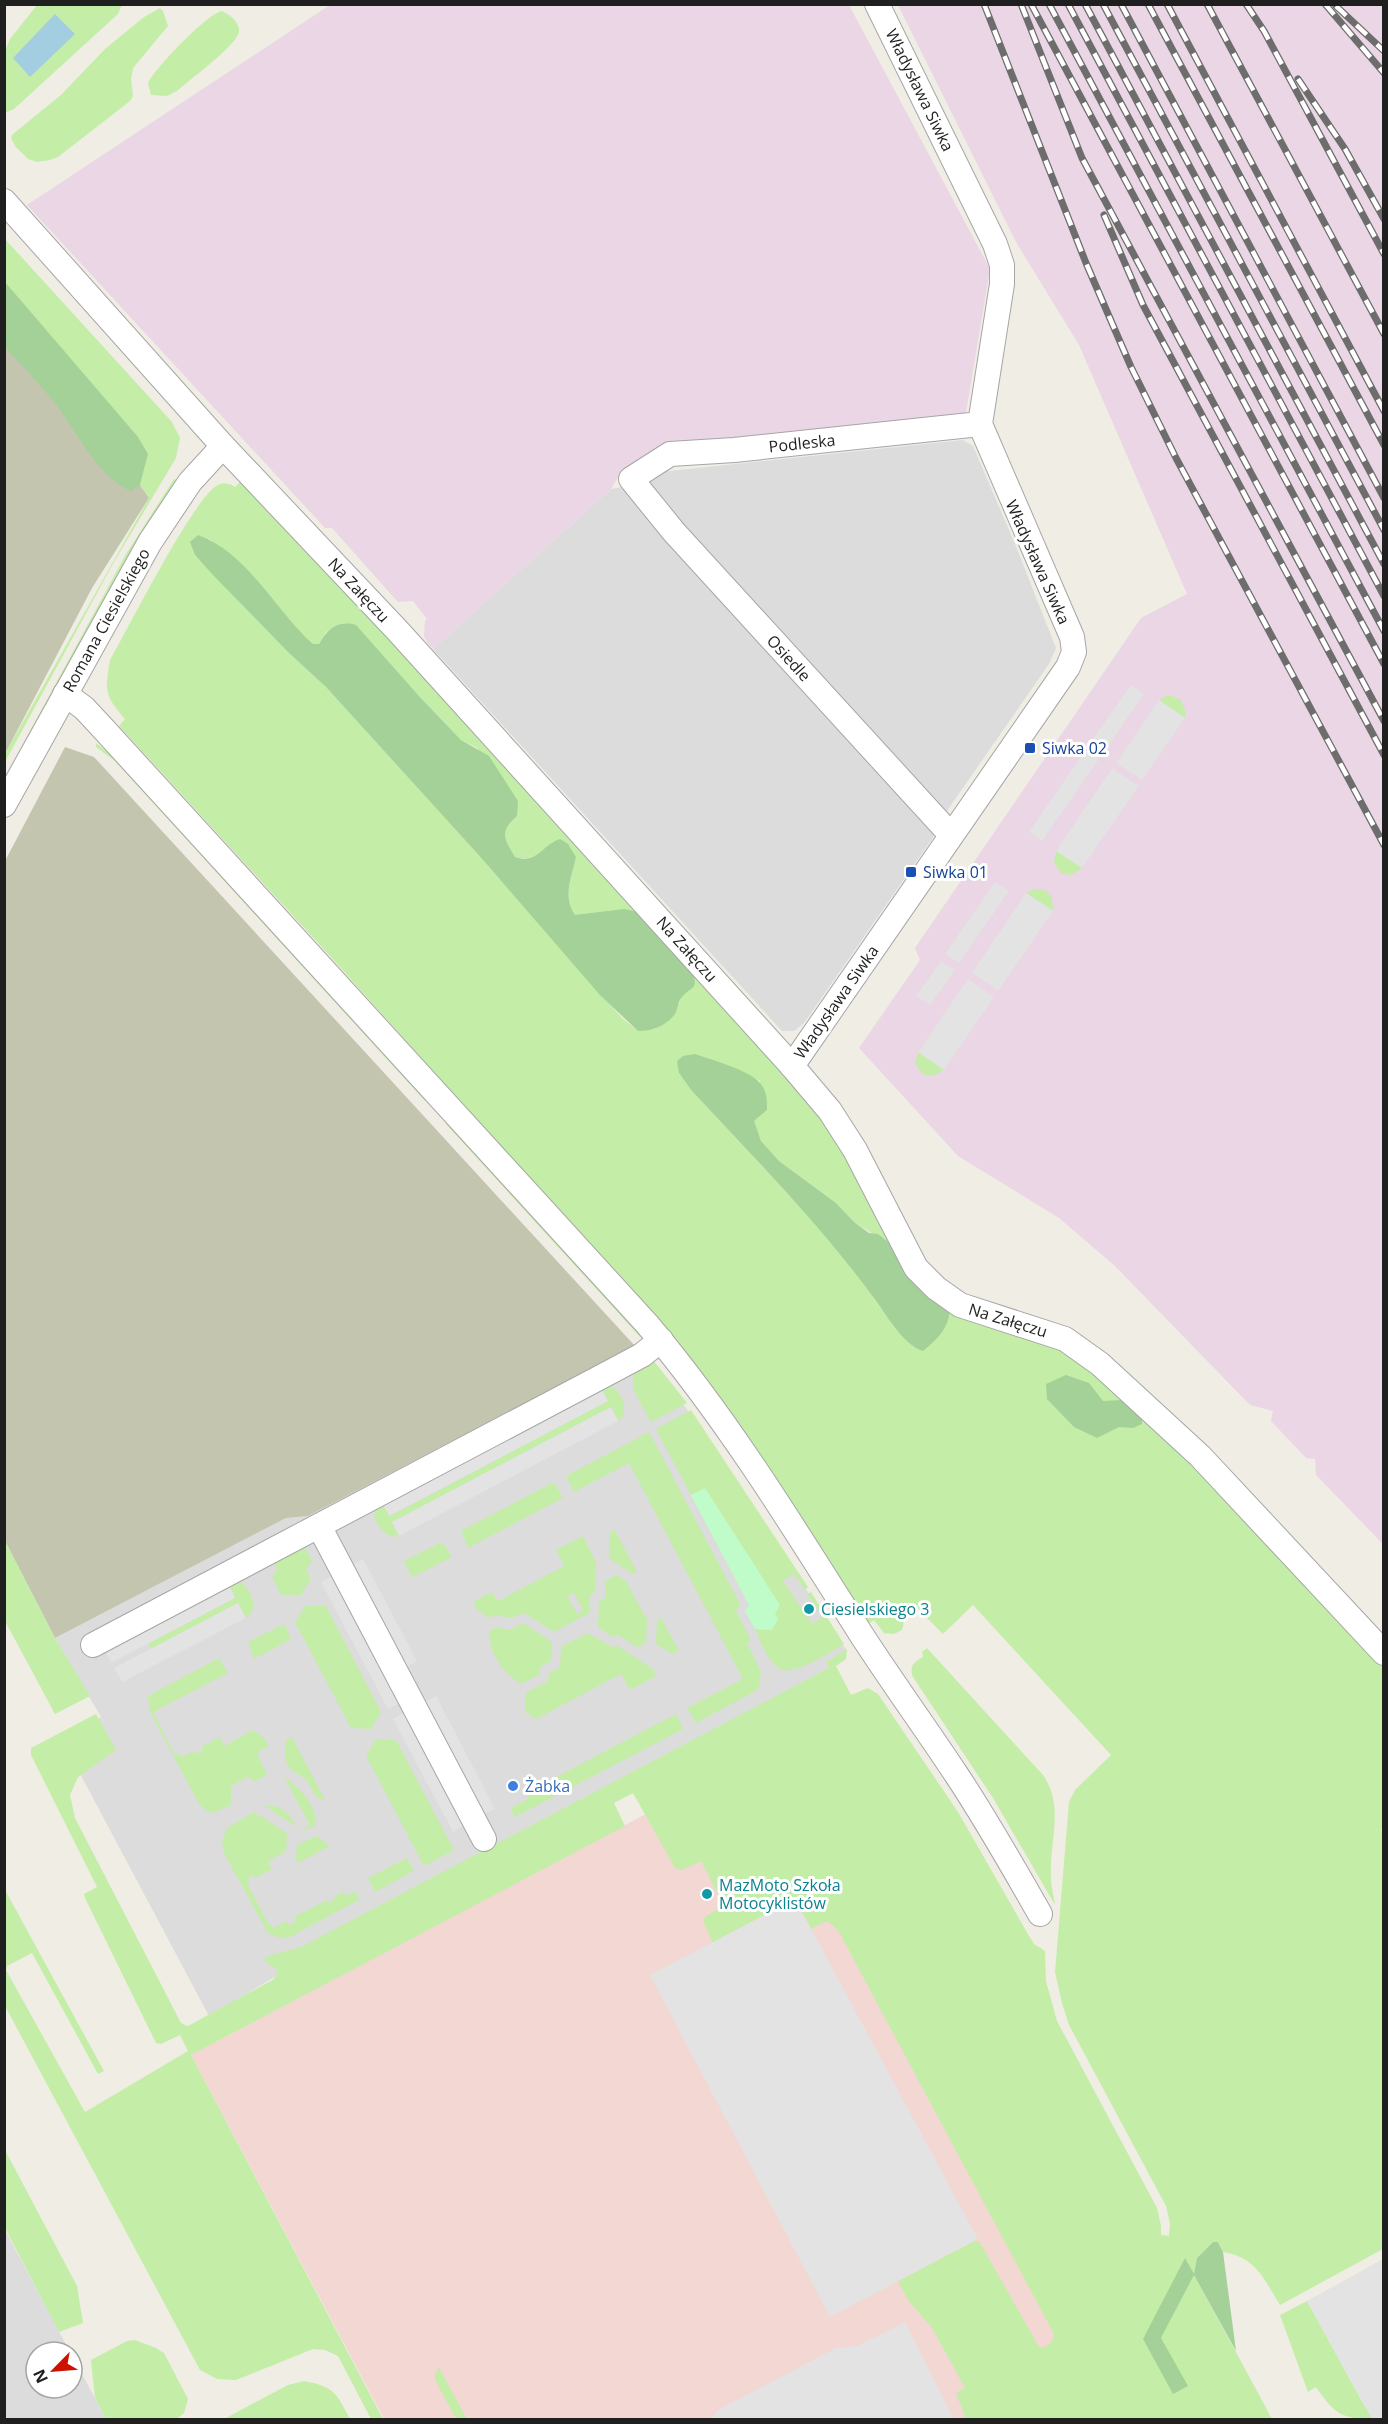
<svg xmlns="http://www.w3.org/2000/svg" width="1388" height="2424" font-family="'Open Sans',sans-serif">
	<rect width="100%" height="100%" fill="#f0ede5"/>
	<!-- residential -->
	<g fill="#dddcdc">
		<polygon points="963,440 973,446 1015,544 1056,648 1049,664 949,808 932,839 804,1023 794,1031 782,1031 433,649 611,489 646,483 660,472"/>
		<polygon points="635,1346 680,1399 847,1651 826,1676 278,1975 209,2016 61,1738 101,1717 55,1638 286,1518 308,1516"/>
		<polygon points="4,2228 70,2352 36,2352 36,2388 72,2388 72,2355 106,2419 5,2419"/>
	</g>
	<!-- commercial -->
	<polygon fill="#f2d7d3" points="727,1771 1155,2234 1173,2237 1185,2258 1143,2338 1173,2394 1187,2386 1161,2338 1194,2275 1265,2406 1269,2419 384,2419 191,2055"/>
	<!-- industrial -->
	<g fill="#ead6e4">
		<polygon points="330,5 849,5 990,269 965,418 669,444 620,474 611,489 433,649 427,642 424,636 425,621 427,619 413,601 398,602 332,528 325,528 27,205"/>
		<polygon points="898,5 1383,5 1383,1544 1316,1475 1315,1459 1306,1458 1271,1421 1273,1411 1250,1405 1115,1266 1059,1218 958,1156 859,1048 920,960 915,948 1141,618 1187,594 1079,345 1016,242"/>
	</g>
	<!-- construction -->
	<g fill="#c3c5af">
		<polygon points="4,337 140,485 149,498 92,588 6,752"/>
		<polygon points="65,747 94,757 635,1346 308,1516 286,1518 55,1638 5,1541 5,861"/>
	</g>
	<!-- grass -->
	<g fill="#c4eda8" fill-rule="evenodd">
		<polygon points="37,5 122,5 118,14 14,109 5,113 5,51 10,39"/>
		<polygon points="160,8 163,11 168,26 133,68 131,79 133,96 130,101 58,157 50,160 37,162 28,159 15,146 11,138 13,134 61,95 105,49 144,17"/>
		<path d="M222,11C230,15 240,22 239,32C236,46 189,80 177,91L167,96L151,95L148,83C155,68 208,13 222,11Z"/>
		<polygon points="5,239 172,422 180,438 176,458 114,562 5,762 5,751 6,752 149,498 140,485 148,454 5,282"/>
		<polygon points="174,479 177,480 134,546 5,782 5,777 126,554"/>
		<path d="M241,481L341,587L638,912L575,916C562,896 572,877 576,857L554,841C544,852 530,862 515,857C504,838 499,832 517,816L477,748L461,740L418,695L327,631L319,644H313L300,632L236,559L209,539L195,555L289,653L326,687L484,861L622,1018L638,1031L675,1014L692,970C735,1018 781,1064 819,1115C848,1156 871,1202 894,1247L854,1222L836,1203L779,1161L761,1141L753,1121L759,1117L760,1081L721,1063L695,1054L679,1073L691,1090L816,1224L854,1270L1046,1339L1118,1385L1383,1663L1384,1825L1381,1829L1384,1837L1383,2249L1280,2305C1264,2279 1256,2257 1223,2252L1218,2242H1213L1197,2258L1194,2275L1272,2419H966L956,2393L965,2388L932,2328L908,2300L898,2281L974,2241H979L1039,2347H1044L1052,2342L1054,2334L838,1930L827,1921L811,1929L795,1899L713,1943L703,1921L706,1916L724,1906L701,1861L682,1870L675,1868L633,1793L614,1803L625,1826L191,2055L383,2419H371L338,2356L325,2350L313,2349L236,2380L217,2379L200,2370L5,2006L4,1888L104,2071L98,2074L32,1953L7,1966L6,1970L85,2112L188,2051L180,2035L161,2044L156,2043L85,1898L84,1894L97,1887L31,1755V1748L96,1714L116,1750L78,1777L70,1795L75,1818L181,2023L188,2026L274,1979L278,1971L263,1959C276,1952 289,1951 303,1946L829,1668L826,1662L847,1649L846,1659L836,1666L851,1695L868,1688L878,1694L958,1812L1029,1936L1034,1944L1045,1951L1046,1981L1057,2021L1157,2208L1161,2226V2235L1169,2236L1170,2224L1166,2206L1069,2025L1062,2003L1055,1972L1069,1802L1075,1790L1111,1755L973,1605L943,1634L918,1609L904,1621L902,1630L894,1634L884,1633L874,1620L868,1624L738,1425L685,1352L329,955L119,726L125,719C104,695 105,690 110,660C127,631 195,495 218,485C224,482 231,484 235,487ZM1194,2275L1161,2338L1173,2394L1143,2338Z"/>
		<polygon points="1168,695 1180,699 1185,710 1185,718 1159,700"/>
		<polygon points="96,743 118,760 424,1095 425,1101 115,761 96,747"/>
		<polygon points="1056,851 1082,868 1071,875 1061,873 1054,863"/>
		<polygon points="1035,889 1045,890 1052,897 1053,911 1026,893"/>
		<polygon points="918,1052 944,1070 932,1076 922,1074 915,1063"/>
		<polygon points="445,1123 452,1126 638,1331 640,1337"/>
		<path d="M653,1360L687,1403L651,1422C645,1409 625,1384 636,1371C640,1366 648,1363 653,1360Z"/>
		<path d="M610,1385C622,1392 631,1411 618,1421L611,1407L392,1522L399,1536C386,1540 371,1521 375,1510C376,1508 380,1504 382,1502L390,1516L608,1401L600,1387Z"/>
		<path d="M691,1410L808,1587L805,1590L794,1574L783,1581L812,1624L823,1617L807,1594L811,1592L844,1644C832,1651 793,1677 780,1669C767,1661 761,1642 755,1629L772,1630L705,1489L691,1495L656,1429Z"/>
		<polygon points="649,1432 740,1604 736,1611 751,1640 747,1643 761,1672 759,1687 754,1692 696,1723 687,1708 743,1679 629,1463 574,1492 566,1476"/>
		<polygon points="554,1482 563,1498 468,1548 461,1531"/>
		<polygon points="615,1530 637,1572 633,1574 609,1558 610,1533"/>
		<path d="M583,1536L596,1562L595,1592L590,1596L589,1613L554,1632L524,1613L512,1618L496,1615L490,1618L478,1611L473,1602L492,1592L498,1601L564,1566L556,1550ZM574,1593L583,1610L577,1614L567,1596Z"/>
		<polygon points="5,1541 55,1638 90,1696 55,1714 5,1621"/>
		<polygon points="442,1542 452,1557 412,1577 404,1561"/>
		<polygon points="303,1544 312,1561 306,1570 311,1579 301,1595 281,1595 272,1577 277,1570 272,1560"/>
		<polygon points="617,1575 626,1581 647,1620 646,1643 637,1647 618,1635 613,1637 598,1627 599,1601 605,1598 605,1581"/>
		<path d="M241,1582C251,1591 260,1608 246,1618L238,1603L152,1649L148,1643L235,1598L228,1583Z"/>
		<polygon points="306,1605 326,1606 381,1712 371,1729 351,1728 295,1622"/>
		<polygon points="661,1618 679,1651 672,1654 656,1644 657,1620"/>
		<path d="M523,1623L552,1642L551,1661L540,1667L539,1675L521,1684C502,1672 489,1654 489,1631L497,1627L510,1630Z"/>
		<polygon points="284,1624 291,1639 254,1659 248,1642"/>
		<polygon points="588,1633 612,1647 616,1645 652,1668 656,1676 630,1690 621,1674 536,1719 525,1712 526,1693 548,1681 549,1673 560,1667 561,1647"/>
		<path d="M927,1648L1043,1775C1065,1807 1049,1841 1051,1877C1051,1886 1054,1896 1055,1905L993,1798L913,1677C909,1666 914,1662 923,1657L922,1652Z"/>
		<polygon points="219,1658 228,1673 153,1712 175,1755 179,1753 181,1757 194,1751 196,1754 203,1751 201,1747 220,1737 224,1746 253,1730 264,1738 269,1746 257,1753 267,1775 255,1781 248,1777 231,1786 231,1805 213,1813 207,1811 199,1804 150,1712 148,1696"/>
		<polygon points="676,1714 683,1729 515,1817 510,1808 528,1799 526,1793"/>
		<polygon points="292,1737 325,1800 317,1798 306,1779 290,1769 285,1759 286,1741"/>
		<polygon points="376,1739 396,1740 454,1850 424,1866 366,1756"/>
		<path d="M284,1777C299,1786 317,1806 316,1825L303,1831L302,1830L310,1825Z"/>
		<path d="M265,1806C282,1804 289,1813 297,1827Z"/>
		<polygon points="254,1812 287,1833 286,1851 268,1861 272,1869 255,1878 253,1874 248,1877 250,1881 247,1883 269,1925 271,1924 273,1928 287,1921 289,1925 296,1921 294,1917 327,1900 329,1903 335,1899 334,1896 343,1892 346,1896 355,1891 359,1900 288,1938 279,1938 268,1933 224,1853 222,1841 227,1828"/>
		<polygon points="316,1836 330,1846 298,1863 296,1858 297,1845"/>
		<polygon points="407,1858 414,1871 375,1892 368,1878"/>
		<polygon points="5,2150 77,2286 83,2323 59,2332 5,2228"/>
		<path d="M1307,2301L1364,2405L1377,2419C1342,2419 1336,2416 1316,2387L1308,2392L1280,2315Z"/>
		<polygon points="135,2340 156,2348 164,2353 188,2399 184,2413 177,2419 106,2419 95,2398 91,2360 127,2341"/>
		<polygon points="439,2368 467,2419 456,2419 435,2380 435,2373"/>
		<path d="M304,2381C335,2387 336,2393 350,2419H224L288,2385Z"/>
	</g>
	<!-- forest -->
	<g fill="#a3d197">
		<path d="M5,282L138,437L148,454L140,485L131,491C97,477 76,429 54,402C39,382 21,365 5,347Z"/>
		<path d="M198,535C248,553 275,610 313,644H319C328,629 337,620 356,625L418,695L461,740L489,756L518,801L517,816C499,832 504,838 515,857C537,865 543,844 560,839L568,844L576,857C572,877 562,896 575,915L624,909L638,912L692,970C699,991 692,985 682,997C678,1001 678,1009 675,1014C666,1026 652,1031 638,1031L600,995L484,861L326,687L289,653L214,576L195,555L190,542Z"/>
		<path d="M695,1054C710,1059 751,1071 760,1083C767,1091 767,1100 767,1110L754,1121L761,1141L779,1161L836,1203L854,1222L869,1233L878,1234L894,1247L950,1306C950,1327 939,1338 923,1351C902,1344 887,1315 874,1298C819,1223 754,1158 691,1090L679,1073L677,1061L683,1056Z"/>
		<polygon points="1066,1375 1089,1383 1103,1401 1122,1400 1142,1417 1142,1424 1133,1428 1119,1427 1097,1438 1074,1427 1047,1399 1046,1384"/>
		<polygon points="1213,2242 1218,2242 1223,2252 1236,2351 1194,2275 1161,2338 1188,2386 1173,2394 1143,2339 1185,2258 1194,2274 1197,2258"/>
	</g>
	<!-- park -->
	<polygon fill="#c0fcca" points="705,1488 780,1605 775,1614 778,1619 772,1630 755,1629 745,1611 749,1605 691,1495"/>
	<!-- parking -->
	<g fill="#e3e3e3">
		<polygon points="1131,685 1144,694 1103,753 1089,744"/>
		<polygon points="1159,700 1185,718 1142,780 1116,763"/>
		<polygon points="1085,750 1099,759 1042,841 1029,832"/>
		<polygon points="1112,768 1139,786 1082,868 1056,851"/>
		<polygon points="995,882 1009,891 959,963 945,954"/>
		<polygon points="1026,893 1053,911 998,991 972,973"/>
		<polygon points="941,961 955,970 930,1005 916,996"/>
		<polygon points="968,979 994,997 944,1070 918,1052"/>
		<polygon points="600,1387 608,1401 389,1516 382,1502"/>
		<polygon points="611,1407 618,1421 399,1536 392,1522"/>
		<polygon points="363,1559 417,1661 403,1669 349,1566"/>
		<polygon points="335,1574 402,1702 388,1709 321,1582"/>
		<polygon points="228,1583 235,1598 111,1663 104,1648"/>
		<polygon points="238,1603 246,1618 122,1682 114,1668"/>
		<polygon points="436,1696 495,1809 481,1816 421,1704"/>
		<polygon points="407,1711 467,1824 453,1832 393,1719"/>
		<polygon points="795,1899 978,2239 830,2317 650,1975"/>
		<polygon points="1383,2259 1383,2419 1372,2419 1307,2301"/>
		<polygon points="905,2322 954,2419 711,2419 718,2410 836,2348 858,2346 873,2337 874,2338"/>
	</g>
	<!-- water -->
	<polygon fill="#a3cde0" points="55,14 75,34 30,77 13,58"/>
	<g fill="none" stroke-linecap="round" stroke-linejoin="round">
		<!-- street casing -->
		<g stroke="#a6a6a6" stroke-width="26">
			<g id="street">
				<polyline points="4,201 223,446 397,630 792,1066 830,1111 855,1150 916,1268 936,1288 960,1305 1065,1339 1100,1364 1200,1456 1384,1653"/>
				<path d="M65,694L84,708L99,724L647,1324C728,1420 794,1528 861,1634C892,1682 925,1727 956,1774C986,1819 1013,1867 1040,1914"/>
				<polyline points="4,805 150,542 190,482 223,446"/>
				<polyline points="951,835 674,532 631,479 670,454 734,450 980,424"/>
				<polyline points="792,1066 1068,667 1074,652 1072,637 980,424 1002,284 1002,265 995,244 877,4"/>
				<polyline points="319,1526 484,1839"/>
				<polyline points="93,1645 614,1370 642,1355 661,1340"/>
			</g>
		</g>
		<!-- street -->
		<use href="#street" stroke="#fff" stroke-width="24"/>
		<!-- rail casing -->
		<g stroke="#6d6d6d" stroke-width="7">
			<g id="rail">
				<polyline points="984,4 1086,263 1131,367 1176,458 1384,845"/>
				<polyline points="1021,4 1082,158 1384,721"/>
				<polyline points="1031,4 1384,664"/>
				<polyline points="1049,4 1384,631"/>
				<polyline points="1068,4 1384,596"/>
				<polyline points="1085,4 1384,564"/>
				<polyline points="1103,4 1384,530"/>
				<polyline points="1121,4 1384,498"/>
				<polyline points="1148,4 1384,445"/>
				<polyline points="1167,4 1384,411"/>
				<polyline points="1207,4 1384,334"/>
				<polyline points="1246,4 1264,31 1384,254"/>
				<polyline points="1325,4 1384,73"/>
				<polyline points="1336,6 1384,51"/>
				<polyline points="1298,79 1345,149 1384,219"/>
				<polyline points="1104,215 1143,305 1384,755"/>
			</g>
		</g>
		<!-- rail -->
		<use href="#rail" stroke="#fff" stroke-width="4.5" stroke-dasharray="14" stroke-linecap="butt"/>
	</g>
	<!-- markers -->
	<g fill="#1a4fb4" stroke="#fff" stroke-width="2">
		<rect x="1024" y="742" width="12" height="12" rx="3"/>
		<rect x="905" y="866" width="12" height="12" rx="3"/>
	</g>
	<g fill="#0f9aa8" stroke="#fff" stroke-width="2">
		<circle cx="809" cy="1609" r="6"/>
		<circle cx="707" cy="1894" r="6"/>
	</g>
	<circle fill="#3f7fe0" stroke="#fff" stroke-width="2" cx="513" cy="1786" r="6"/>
	<g text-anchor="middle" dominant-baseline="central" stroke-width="6" stroke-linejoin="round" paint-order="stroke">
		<!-- street labels -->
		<g font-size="16" fill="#1f1f1f" stroke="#fff">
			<text transform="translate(920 90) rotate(64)">Władysława Siwka</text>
			<text transform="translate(802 443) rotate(-6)">Podleska</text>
			<text transform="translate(1038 562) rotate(66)">Władysława Siwka</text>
			<text transform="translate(359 590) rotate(47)">Na Załęczu</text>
			<text transform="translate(106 620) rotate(-61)">Romana Ciesielskiego</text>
			<text transform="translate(789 658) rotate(48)">Osiedle</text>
			<text transform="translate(687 949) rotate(48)">Na Załęczu</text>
			<text transform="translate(836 1002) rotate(-55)">Władysława Siwka</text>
			<text transform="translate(1008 1320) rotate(17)">Na Załęczu</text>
		</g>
		<!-- transit labels -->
		<g font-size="16" fill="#164399" stroke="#fff" text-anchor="start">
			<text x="1042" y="748">Siwka 02</text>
			<text x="923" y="872">Siwka 01</text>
		</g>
		<!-- culture labels -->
		<g font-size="16" fill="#0d838f" stroke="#fff" text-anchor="start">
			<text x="821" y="1609">Ciesielskiego 3</text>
			<text x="719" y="1885">MazMoto Szkoła<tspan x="719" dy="18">Motocyklistów</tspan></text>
		</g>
		<!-- shop labels -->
		<g font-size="16" fill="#366cbe" stroke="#fff" text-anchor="start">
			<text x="525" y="1786">Żabka</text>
		</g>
	</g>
	<!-- border -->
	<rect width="1388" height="2424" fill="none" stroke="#1f1f1f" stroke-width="12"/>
	<!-- north arrow -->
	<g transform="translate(54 2370) rotate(245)"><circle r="28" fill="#ffffff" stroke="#a5a5a5" stroke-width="1.5"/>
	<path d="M0-4.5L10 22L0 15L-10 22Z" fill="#ce1200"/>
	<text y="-9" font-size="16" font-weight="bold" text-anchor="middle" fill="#1f1f1f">N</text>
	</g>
</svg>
